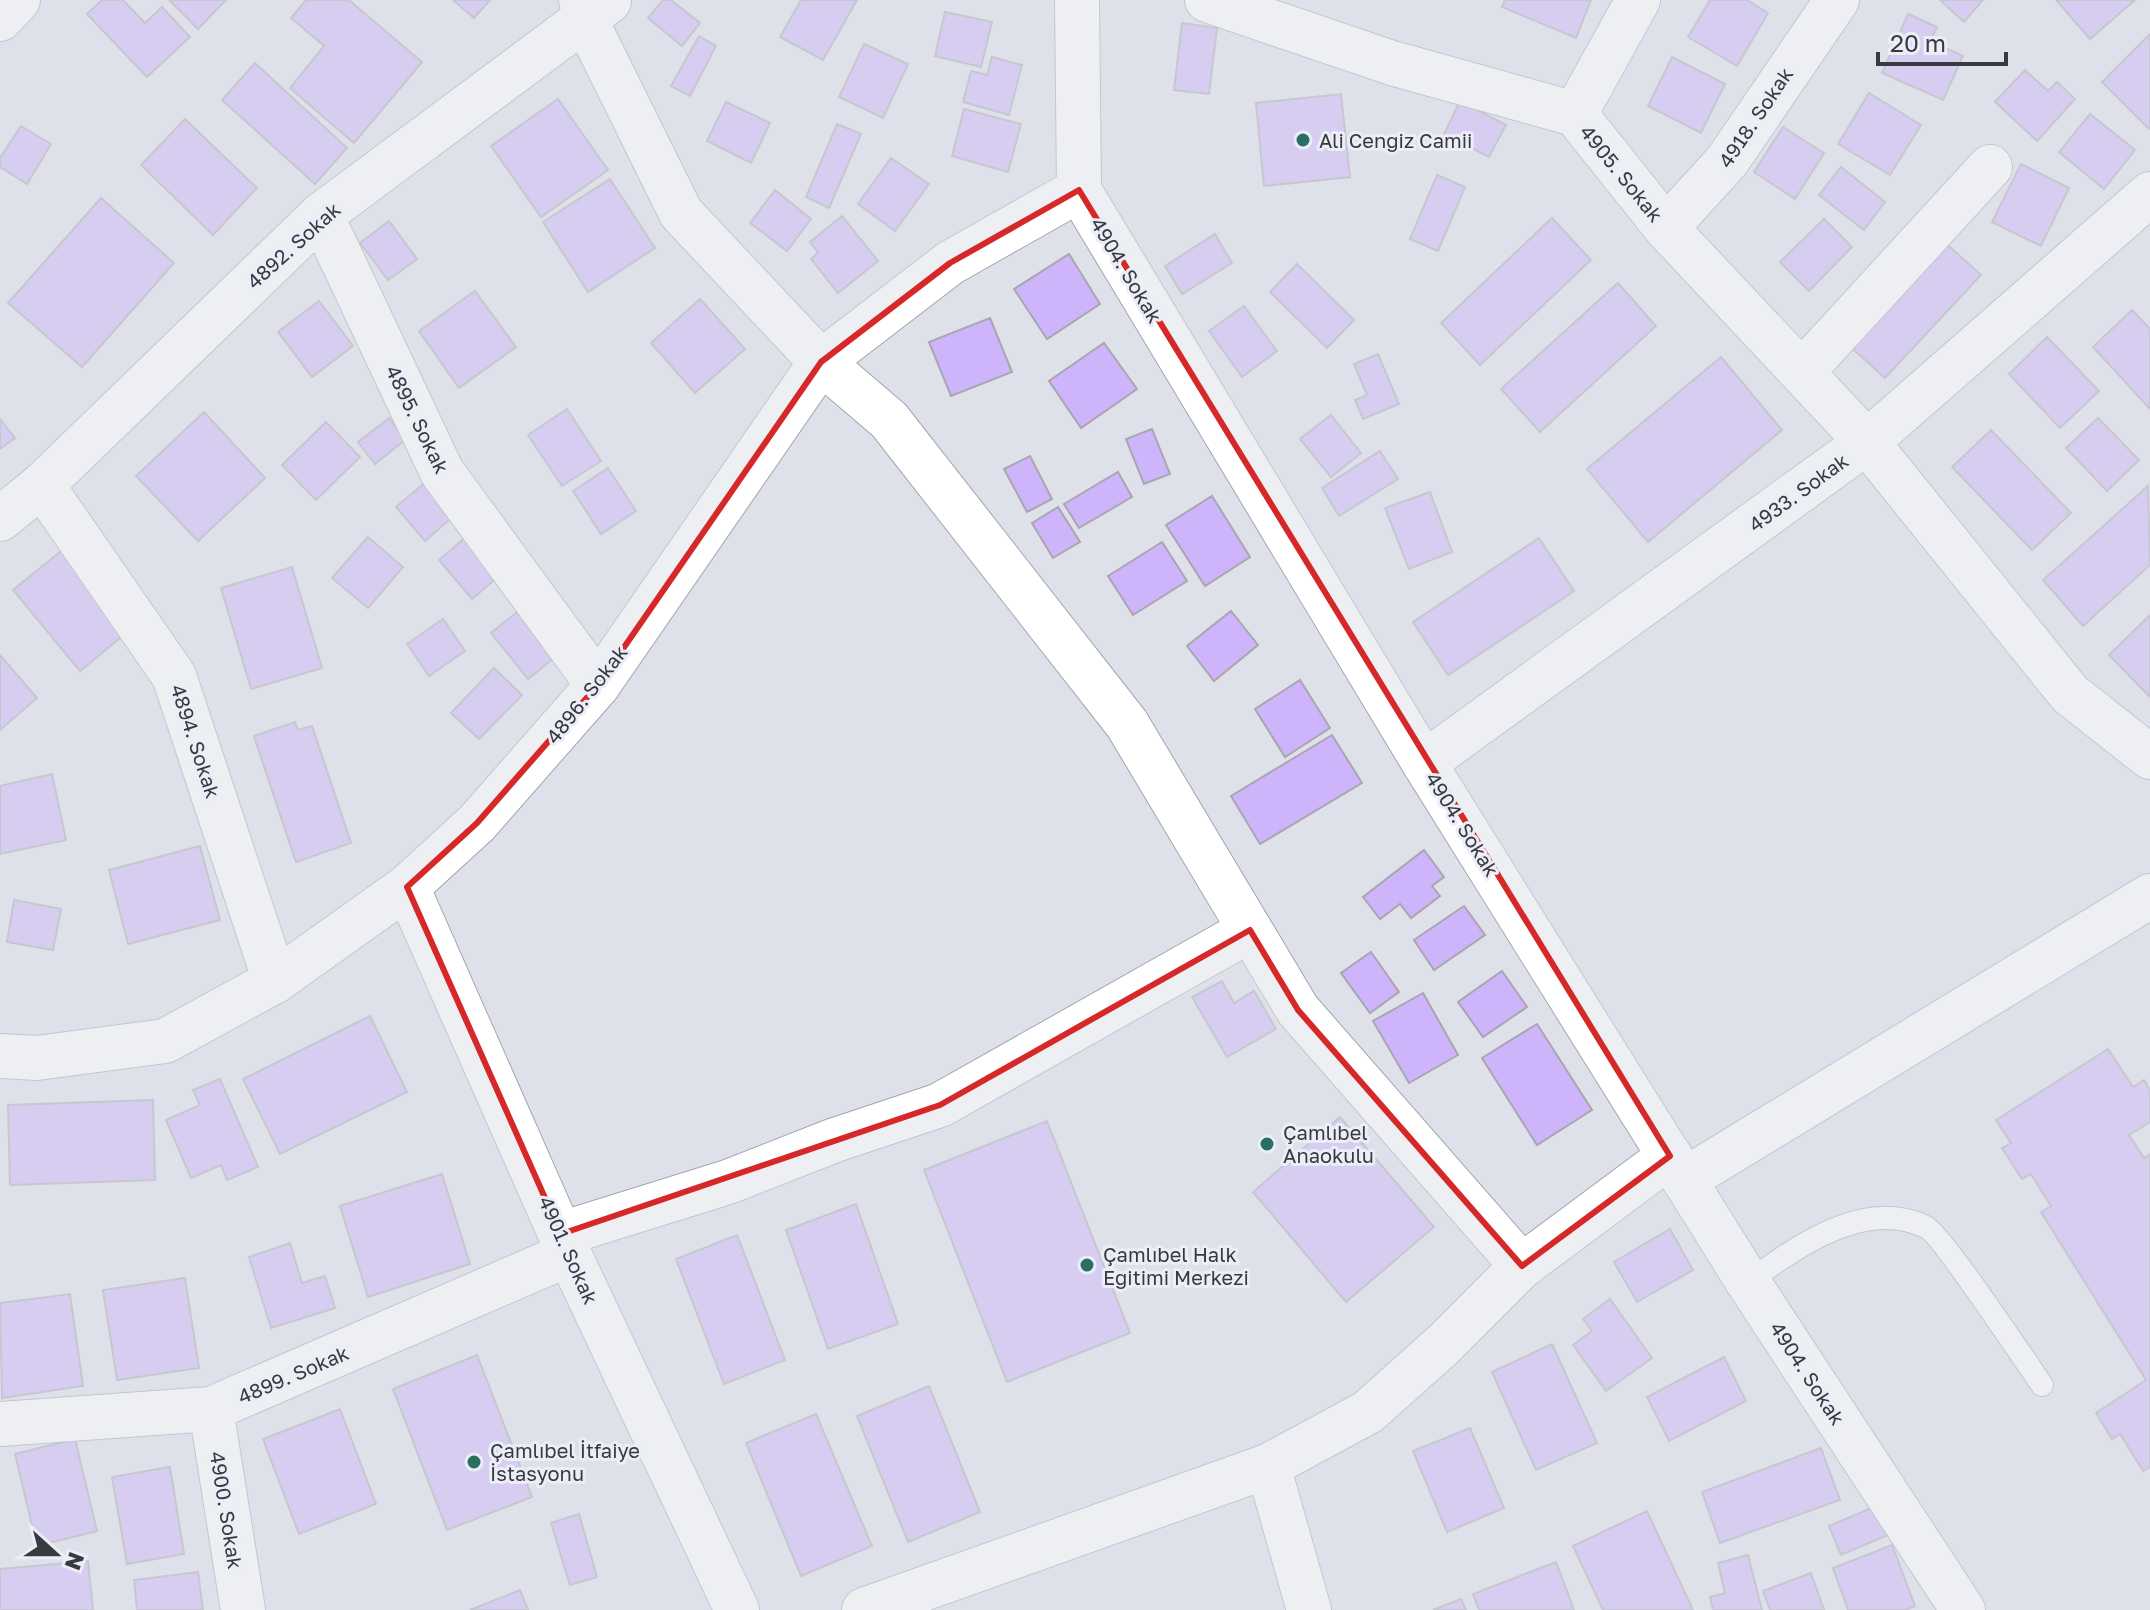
<svg xmlns="http://www.w3.org/2000/svg" width="2150" height="1610" font-family="'Golos Text',sans-serif">
	<rect width="100%" height="100%" fill="#dee1ea"/>
	<!-- building -->
	<g fill="#ceb4fb" stroke="#a9a6af" stroke-width="2">
		<polygon points="102,0 123,0 145,23 162,7 190,37 147,77 87,14"/>
		<polygon points="169,0 226,0 198,29"/>
		<polygon points="306,0 349,0 422,62 354,143 290,88 324,46 291,18"/>
		<polygon points="453,0 490,0 474,18"/>
		<polygon points="663,0 671,0 700,23 682,46 648,18"/>
		<polygon points="801,0 857,0 823,60 780,37"/>
		<polygon points="1505,0 1591,0 1576,38 1502,7"/>
		<polygon points="1710,0 1747,0 1768,13 1737,66 1688,37"/>
		<polygon points="1940,0 1983,0 1964,22"/>
		<polygon points="2056,0 2135,0 2090,39"/>
		<polygon points="945,12 992,22 981,67 935,56"/>
		<polygon points="1908,14 1937,27 1930,41 1963,56 1943,100 1882,73"/>
		<polygon points="1182,23 1217,28 1209,94 1174,90"/>
		<polygon points="2150,34 2150,129 2149,129 2102,82"/>
		<polygon points="699,36 716,46 690,96 671,86"/>
		<polygon points="864,44 908,64 883,118 839,97"/>
		<polygon points="992,57 1022,65 1009,115 963,102 971,71 987,75"/>
		<polygon points="1672,57 1725,84 1701,133 1648,106"/>
		<polygon points="255,63 347,148 315,184 222,100"/>
		<polygon points="2025,70 2048,91 2057,82 2075,99 2037,141 1995,102"/>
		<polygon points="1869,93 1921,125 1890,175 1838,144"/>
		<polygon points="1341,94 1350,177 1264,186 1256,103"/>
		<polygon points="558,99 608,170 541,217 491,146"/>
		<polygon points="1460,101 1506,125 1489,157 1444,134"/>
		<polygon points="726,102 770,123 751,163 707,141"/>
		<polygon points="964,109 1021,124 1008,172 952,156"/>
		<polygon points="2090,114 2135,150 2104,189 2059,152"/>
		<polygon points="185,119 257,188 213,235 141,165"/>
		<polygon points="837,124 861,134 829,208 806,197"/>
		<polygon points="21,126 51,144 27,184 0,167 0,158"/>
		<polygon points="1783,127 1824,153 1795,199 1754,172"/>
		<polygon points="891,158 929,184 895,231 858,204"/>
		<polygon points="2021,164 2069,188 2041,246 1992,222"/>
		<polygon points="1841,167 1885,202 1864,230 1819,195"/>
		<polygon points="1437,175 1465,187 1438,251 1410,239"/>
		<polygon points="610,179 655,248 588,292 543,222"/>
		<polygon points="775,190 811,219 787,251 750,223"/>
		<polygon points="101,198 174,263 82,367 8,303"/>
		<polygon points="842,216 878,261 838,293 811,259 818,253 810,242"/>
		<polygon points="1552,218 1591,260 1480,365 1441,323"/>
		<polygon points="1824,219 1852,247 1809,291 1780,262"/>
		<polygon points="389,221 417,259 388,280 360,243"/>
		<polygon points="1215,234 1232,263 1182,294 1165,266"/>
		<polygon points="1939,237 1981,275 1885,378 1843,340"/>
		<polygon points="1069,254 1100,304 1047,339 1014,289"/>
		<polygon points="1297,264 1354,320 1327,348 1270,292"/>
		<polygon points="1618,283 1656,326 1540,432 1501,389"/>
		<polygon points="475,291 516,347 459,388 419,331"/>
		<polygon points="700,299 745,349 695,393 651,343"/>
		<polygon points="319,301 353,346 312,377 278,332"/>
		<polygon points="1244,306 1277,351 1242,377 1209,331"/>
		<polygon points="2132,310 2150,329 2150,409 2093,347"/>
		<polygon points="990,318 1012,372 951,396 929,342"/>
		<polygon points="2047,337 2099,391 2060,428 2009,374"/>
		<polygon points="1104,343 1137,389 1081,428 1049,381"/>
		<polygon points="1378,354 1399,404 1363,419 1355,400 1367,395 1354,364"/>
		<polygon points="1721,357 1782,430 1648,542 1587,469"/>
		<polygon points="567,409 601,461 562,486 528,435"/>
		<polygon points="204,412 265,478 198,541 136,476"/>
		<polygon points="1331,415 1361,453 1331,477 1300,439"/>
		<polygon points="389,418 405,440 375,464 358,442"/>
		<polygon points="2098,418 2139,460 2107,491 2066,448"/>
		<polygon points="0,419 15,438 0,449"/>
		<polygon points="326,422 360,457 316,500 282,465"/>
		<polygon points="1152,429 1170,474 1144,484 1126,439"/>
		<polygon points="1991,430 2071,513 2032,550 1952,467"/>
		<polygon points="1380,451 1398,479 1339,516 1322,488"/>
		<polygon points="1030,456 1052,499 1027,512 1004,469"/>
		<polygon points="608,468 636,511 601,534 573,491"/>
		<polygon points="1118,472 1132,497 1079,528 1064,504"/>
		<polygon points="429,479 458,512 425,541 396,507"/>
		<polygon points="2148,486 2150,565 2083,626 2043,580"/>
		<polygon points="1430,492 1452,552 1409,569 1385,508"/>
		<polygon points="1212,496 1250,557 1205,586 1166,525"/>
		<polygon points="1058,507 1080,542 1053,558 1032,523"/>
		<polygon points="368,537 403,567 368,608 332,578"/>
		<polygon points="466,537 499,576 472,599 439,560"/>
		<polygon points="1539,538 1574,591 1448,675 1413,622"/>
		<polygon points="1162,542 1187,581 1133,615 1108,576"/>
		<polygon points="71,543 137,624 80,671 13,590"/>
		<polygon points="292,567 322,668 251,689 221,588"/>
		<polygon points="1231,611 1258,645 1214,681 1187,646"/>
		<polygon points="517,612 554,658 528,679 491,633"/>
		<polygon points="2150,615 2150,697 2109,655"/>
		<polygon points="443,619 465,651 429,676 407,644"/>
		<polygon points="0,655 37,698 0,730"/>
		<polygon points="494,668 522,695 479,739 451,713"/>
		<polygon points="1300,680 1330,728 1285,757 1255,709"/>
		<polygon points="295,722 298,730 312,726 351,843 296,862 254,736"/>
		<polygon points="1332,735 1362,783 1260,844 1231,796"/>
		<polygon points="52,774 66,840 0,854 0,786"/>
		<polygon points="200,846 220,920 128,944 109,870"/>
		<polygon points="1424,850 1444,877 1432,886 1440,896 1411,918 1400,904 1380,919 1363,897"/>
		<polygon points="14,900 61,909 53,950 7,942"/>
		<polygon points="1464,906 1485,935 1434,970 1414,940"/>
		<polygon points="1371,952 1399,992 1370,1013 1341,973"/>
		<polygon points="1502,971 1527,1007 1483,1037 1458,1002"/>
		<polygon points="1222,981 1234,1003 1254,991 1276,1029 1227,1057 1192,997"/>
		<polygon points="1423,993 1458,1055 1409,1083 1373,1021"/>
		<polygon points="370,1016 407,1092 280,1154 243,1079"/>
		<polygon points="1537,1024 1592,1110 1537,1145 1482,1058"/>
		<polygon points="2108,1049 2133,1087 2144,1080 2150,1090 2150,1122 2129,1135 2144,1158 2150,1154 2150,1467 2143,1471 2120,1434 2112,1439 2096,1413 2146,1380 2041,1212 2051,1206 2031,1174 2022,1179 2002,1148 2011,1143 1996,1120"/>
		<polygon points="220,1079 258,1167 227,1180 221,1165 191,1178 166,1120 200,1105 193,1090"/>
		<polygon points="153,1100 155,1180 10,1185 8,1105"/>
		<polygon points="1340,1117 1434,1227 1346,1302 1253,1192"/>
		<polygon points="1047,1121 1130,1333 1007,1382 924,1170"/>
		<polygon points="442,1174 470,1264 368,1297 340,1206"/>
		<polygon points="856,1204 898,1324 828,1349 786,1230"/>
		<polygon points="1670,1229 1693,1270 1637,1302 1614,1262"/>
		<polygon points="737,1235 785,1360 724,1384 676,1259"/>
		<polygon points="290,1243 302,1283 325,1276 335,1308 271,1328 249,1257"/>
		<polygon points="185,1278 199,1368 117,1380 103,1290"/>
		<polygon points="70,1294 83,1386 2,1398 0,1303"/>
		<polygon points="1610,1299 1652,1358 1606,1391 1573,1345 1592,1331 1583,1319"/>
		<polygon points="1552,1344 1597,1443 1536,1470 1492,1372"/>
		<polygon points="477,1355 532,1497 447,1530 393,1389"/>
		<polygon points="1724,1357 1746,1401 1669,1441 1647,1397"/>
		<polygon points="929,1386 980,1512 908,1542 857,1416"/>
		<polygon points="340,1409 376,1504 299,1534 263,1439"/>
		<polygon points="816,1414 872,1546 801,1576 746,1443"/>
		<polygon points="1470,1428 1504,1508 1447,1532 1413,1451"/>
		<polygon points="75,1439 97,1531 37,1546 15,1454"/>
		<polygon points="1821,1448 1840,1500 1720,1543 1702,1492"/>
		<polygon points="170,1467 184,1554 127,1564 112,1477"/>
		<polygon points="1876,1506 1888,1535 1841,1555 1829,1526"/>
		<polygon points="1647,1511 1693,1610 1603,1610 1573,1546"/>
		<polygon points="579,1514 597,1577 570,1585 551,1523"/>
		<polygon points="1892,1545 1915,1606 1905,1610 1848,1610 1833,1568"/>
		<polygon points="1748,1555 1762,1610 1713,1610 1710,1597 1725,1593 1718,1563"/>
		<polygon points="88,1561 93,1610 0,1610 0,1569"/>
		<polygon points="1556,1562 1574,1610 1479,1610 1473,1594"/>
		<polygon points="198,1572 203,1610 137,1610 134,1580"/>
		<polygon points="1811,1573 1824,1610 1770,1610 1763,1591"/>
		<polygon points="520,1590 528,1610 470,1610"/>
		<polygon points="1461,1599 1466,1610 1433,1610"/>
	</g>
	<g fill="none" stroke-linecap="round" stroke-linejoin="round">
		<!-- service casing -->
		<g stroke="#a2a5ae" stroke-width="24">
			<path id="service" d="M1748,1282C1796,1247 1865,1197 1926,1227C1940,1233 2026,1362 2042,1385"/>
		</g>
		<!-- minor casing -->
		<g stroke="#a2a5ae" stroke-width="46">
			<g id="minor">
				<polyline points="581,0 585,19 681,213 821,362 889,420 1127,724 1298,1010 1522,1266"/>
				<polyline points="1077,0 1079,190 1424,763 1748,1282 1963,1610"/>
				<polyline points="1207,0 1392,63 1575,114 1666,228 1867,442 2070,694 2150,757"/>
				<polyline points="0,19 18,0"/>
				<polyline points="1575,114 1638,0"/>
				<polyline points="321,215 442,472 598,685"/>
				<polyline points="1666,228 1727,161 1837,0"/>
				<polyline points="1802,372 1990,167"/>
				<polyline points="42,485 174,676 275,981"/>
				<polyline points="0,519 42,485 321,215 609,1"/>
				<polyline points="1424,763 1867,442 2150,194"/>
				<polyline points="407,887 569,1254 737,1610"/>
				<polyline points="0,1056 37,1058 165,1041 275,981 407,887 477,823 598,685 821,362 950,263 1079,190"/>
				<polyline points="1684,1180 2150,896"/>
				<polyline points="561,1234 728,1182 835,1140 940,1105 1250,930"/>
				<polyline points="211,1409 243,1610"/>
				<polyline points="0,1424 211,1409 569,1254"/>
				<polyline points="1268,1466 1309,1610"/>
				<polyline points="864,1610 1268,1466 1368,1412 1444,1344 1522,1266 1670,1156"/>
			</g>
		</g>
		<!-- service -->
		<use href="#service" stroke="#fff" stroke-width="22"/>
		<!-- minor -->
		<use href="#minor" stroke="#fff" stroke-width="44"/>
	</g>
	<!-- marked area -->
	<path d="M0 0H2150V1610H0ZM1079,190L1670,1156L1522,1266L1298,1010L1250,930L940,1105L561,1234L407,887L477,823L598,685L821,362L950,263Z" fill="#dee1ea" fill-opacity=".55" fill-rule="evenodd"/>
	<path fill="none" stroke="#d62828" stroke-width="6" stroke-linejoin="round" d="M1079,190L1670,1156L1522,1266L1298,1010L1250,930L940,1105L561,1234L407,887L477,823L598,685L821,362L950,263Z"/>
	<!-- markers -->
	<g fill="#2a6f62" stroke="#ebeef8" stroke-width="3">
		<circle cx="1303" cy="140" r="8"/>
		<circle cx="1267" cy="1144" r="8"/>
		<circle cx="1087" cy="1265" r="8"/>
		<circle cx="474" cy="1462" r="8"/>
	</g>
	<g text-anchor="middle" dominant-baseline="central" stroke-width="6" stroke-linejoin="round" paint-order="stroke">
		<!-- street labels -->
		<g font-size="20" fill="#393a3e" stroke="#ebeef8">
			<text transform="translate(1755 117) rotate(-56)">4918. Sokak</text>
			<text transform="translate(1622 173) rotate(51)">4905. Sokak</text>
			<text transform="translate(293 245) rotate(-42)">4892. Sokak</text>
			<text transform="translate(1127 270) rotate(59)">4904. Sokak</text>
			<text transform="translate(418 419) rotate(64)">4895. Sokak</text>
			<text transform="translate(1798 492) rotate(-36)">4933. Sokak</text>
			<text transform="translate(586 694) rotate(-52)">4896. Sokak</text>
			<text transform="translate(196 741) rotate(72)">4894. Sokak</text>
			<text transform="translate(1463 824) rotate(58)">4904. Sokak</text>
			<text transform="translate(569 1250) rotate(66)">4901. Sokak</text>
			<text transform="translate(1808 1373) rotate(57)">4904. Sokak</text>
			<text transform="translate(293 1374) rotate(-23)">4899. Sokak</text>
			<text transform="translate(227 1510) rotate(81)">4900. Sokak</text>
		</g>
		<!-- poi labels -->
		<g font-size="20" fill="#393a3e" stroke="#ebeef8" text-anchor="start">
			<text x="1319" y="140">Ali Cengiz Camii</text>
			<text x="1283" y="1132">Çamlıbel<tspan x="1283" dy="23">Anaokulu</tspan></text>
			<text x="1103" y="1254">Çamlıbel Halk<tspan x="1103" dy="23">Eğitimi Merkezi</tspan></text>
			<text x="490" y="1450">Çamlıbel İtfaiye<tspan x="490" dy="23">İstasyonu</tspan></text>
		</g>
	</g>
	<!-- north arrow -->
	<g transform="translate(56 1554) rotate(111)" stroke="#ebeef8" stroke-width="6" paint-order="stroke">
	<path d="M0-6L14 30L0 20L-14 30Z" fill="#393a3e"/>
	<text y="-12" font-size="22" font-weight="bold" text-anchor="middle" fill="#393a3e">N</text>
	</g>
	<!-- scale -->
	<path d="M1878 52v12h128v-12" fill="none" stroke="#393a3e" stroke-width="4"/>
	<text x="1890" y="52" font-size="24" fill="#393a3e" stroke="#ebeef8" stroke-width="6" paint-order="stroke">20 m</text>
</svg>
